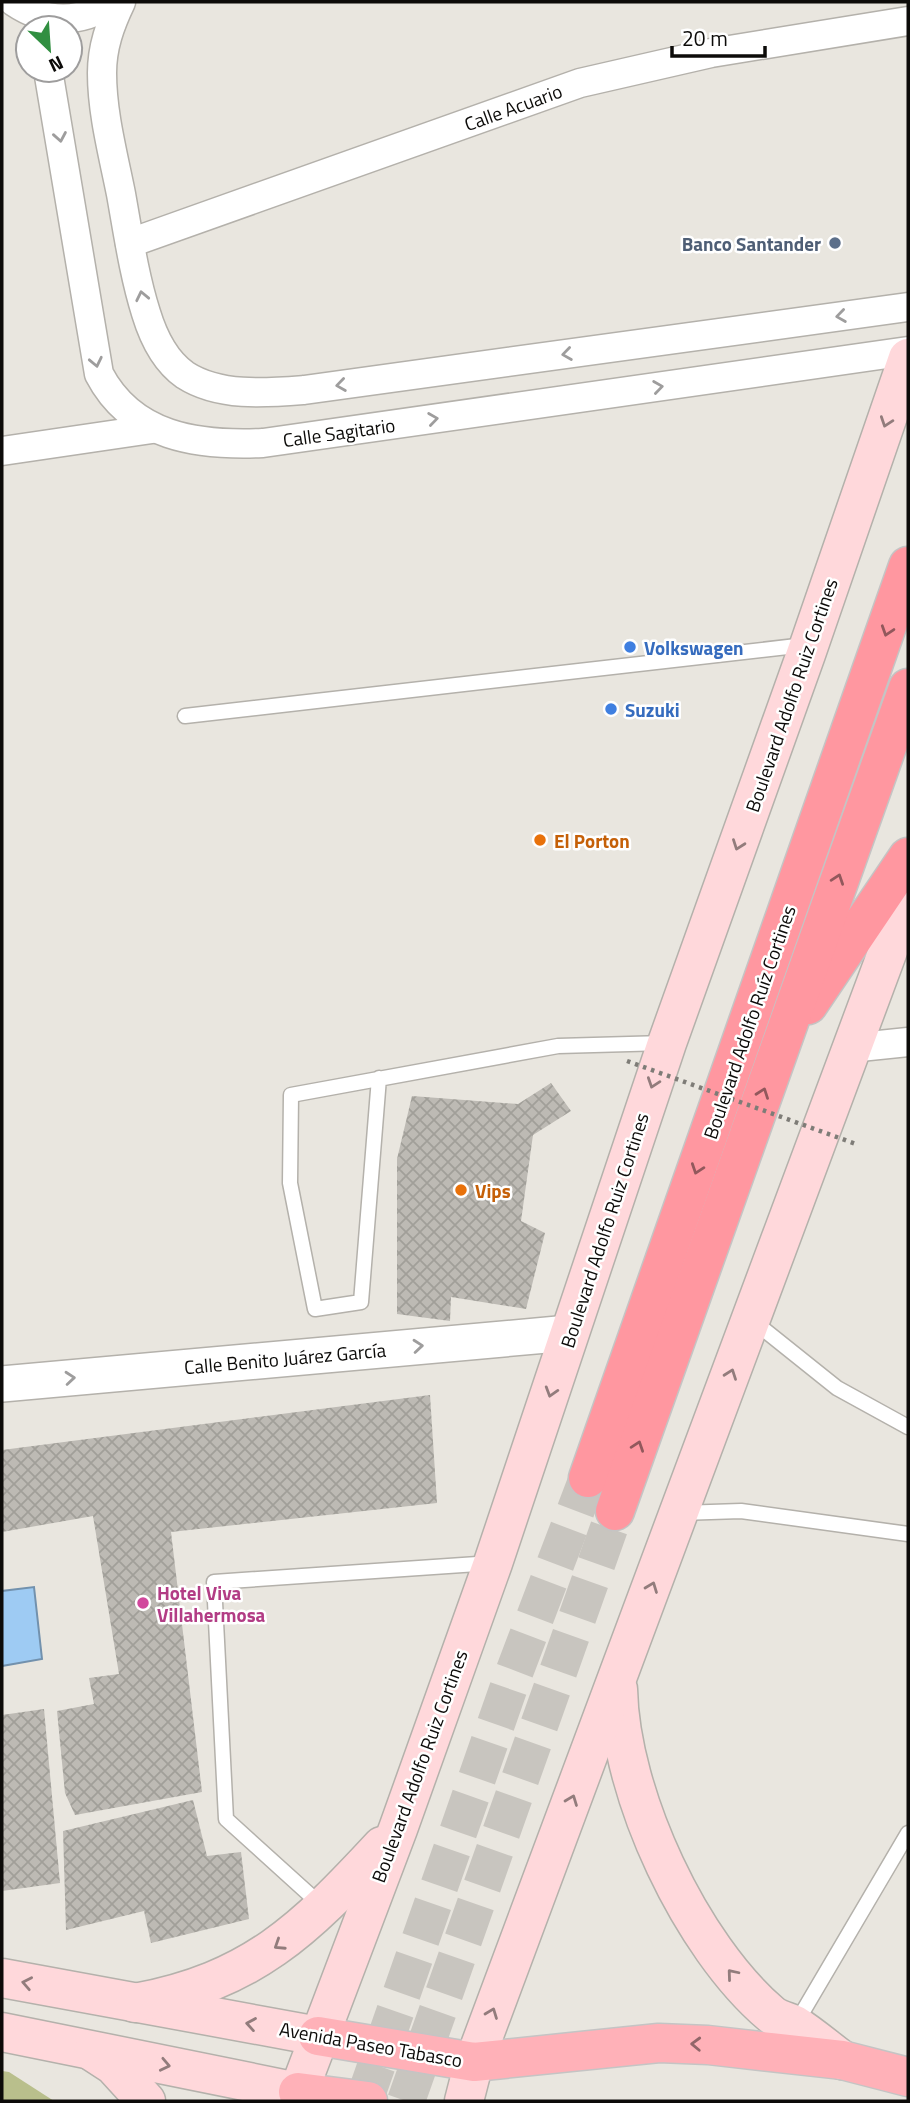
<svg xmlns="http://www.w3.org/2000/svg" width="910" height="2103" font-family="'Titillium Web',sans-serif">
	<defs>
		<pattern id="building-cross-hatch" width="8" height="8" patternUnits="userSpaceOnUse" patternTransform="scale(1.75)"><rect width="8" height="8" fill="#bdbab4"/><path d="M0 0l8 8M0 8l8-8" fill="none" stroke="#a19f99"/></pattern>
	</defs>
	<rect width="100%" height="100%" fill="#e9e6df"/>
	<!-- grass -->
	<polygon fill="#b9bf8c" points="2,2071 9,2072 54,2101 2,2101"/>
	<!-- water -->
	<polygon fill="#9ecbf3" stroke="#7291ad" stroke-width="2" points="34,1587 42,1659 2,1666 2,1591"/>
	<!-- building -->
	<g fill="url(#building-cross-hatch)">
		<polygon points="551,1083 571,1111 533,1135 521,1221 545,1233 526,1309 451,1297 450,1321 397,1314 397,1159 412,1096 518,1104"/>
		<polygon points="430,1395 437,1503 171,1532 202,1792 75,1815 65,1793 57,1711 94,1704 89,1678 119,1674 93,1516 2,1532 2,1450"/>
		<polygon points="44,1709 60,1883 2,1891 2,1715"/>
		<polygon points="193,1800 207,1856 241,1852 249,1919 151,1943 144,1911 66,1930 63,1831"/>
	</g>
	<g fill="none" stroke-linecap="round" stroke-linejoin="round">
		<!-- trunk-tunnel -->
		<g stroke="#c8c5bf" stroke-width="38" stroke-dasharray="38 19" stroke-linecap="butt">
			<polyline points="364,2101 512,1678 588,1478"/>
			<polyline points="406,2101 615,1511"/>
		</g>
		<!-- service casing -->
		<g stroke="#b4b1ab" stroke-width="17">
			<g id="service">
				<polyline points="185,716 805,645"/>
				<polyline points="379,1078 361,1302 315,1309 290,1183 291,1095 558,1046 665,1043"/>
				<polyline points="752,1320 837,1388 908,1427"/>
				<polyline points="680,1513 741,1511 908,1534"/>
				<polyline points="321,1905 226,1819 214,1582 492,1563"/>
				<polyline points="795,2025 908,1833"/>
			</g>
		</g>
		<!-- minor casing -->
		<g stroke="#b4b1ab" stroke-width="31">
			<g id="minor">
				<path d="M14,2C48,25 80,23 114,2"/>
				<path d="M121,2C110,25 102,47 102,73C102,113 113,154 121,194C128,233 134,275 146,313C153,336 165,361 185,375C219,397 266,393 304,390L908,307"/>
				<path d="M48,70L99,374C132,437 197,446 263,443L908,351"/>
				<polyline points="130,243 580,83 711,53 908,21"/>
				<polyline points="2,451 152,429"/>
				<polyline points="850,1048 908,1042"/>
			</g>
		</g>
		<!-- tertiary casing -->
		<g stroke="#b4b1ab" stroke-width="38">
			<polyline id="tertiary" points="2,1384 569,1333"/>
		</g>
		<!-- secondary casing -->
		<g stroke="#b4b1ab" stroke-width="41">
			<g id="secondary">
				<path d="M618,1689C620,1795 691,1946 771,2014C778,2020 787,2021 795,2025C811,2035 827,2049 842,2060"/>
				<polyline points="2,1978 318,2036"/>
				<path d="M135,2003C253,1981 304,1930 382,1846"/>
				<polyline points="2,2032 298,2092"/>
				<polyline points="93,2052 113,2065 146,2101"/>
				<polyline points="295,2101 398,1829 493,1563 667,1043 806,654 908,358"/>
				<polyline points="464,2101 474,2062 908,897"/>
			</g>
		</g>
		<!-- primary casing -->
		<g stroke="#c5c4c4" stroke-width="41">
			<g id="primary">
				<polyline points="318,2036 474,2062 659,2043 708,2045 842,2060 908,2077"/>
				<polyline points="298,2092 368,2101"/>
			</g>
		</g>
		<!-- trunk casing -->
		<g stroke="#c5c4c4" stroke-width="41">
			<g id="trunk">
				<polyline points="808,1005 908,857"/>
				<polyline points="588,1478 908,566"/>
				<polyline points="615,1511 908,688"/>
			</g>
		</g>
		<!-- service -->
		<use href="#service" stroke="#fff" stroke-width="14"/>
		<!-- minor -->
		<use href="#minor" stroke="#fff" stroke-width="28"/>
		<!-- tertiary -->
		<use href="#tertiary" stroke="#fff" stroke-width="35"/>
		<!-- secondary -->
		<use href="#secondary" stroke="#ffd8db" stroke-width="38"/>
		<!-- primary -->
		<use href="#primary" stroke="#ffb1b8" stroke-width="38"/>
		<!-- trunk -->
		<use href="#trunk" stroke="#ff97a0" stroke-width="38"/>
		<!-- path-bridge -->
		<polyline stroke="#7e7c77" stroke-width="4.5" stroke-dasharray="3.5 5" stroke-linecap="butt" points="627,1061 856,1144"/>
	</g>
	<!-- one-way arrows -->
	<defs><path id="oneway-chevron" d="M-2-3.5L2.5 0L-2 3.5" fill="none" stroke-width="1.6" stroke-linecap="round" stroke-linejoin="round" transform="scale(1.75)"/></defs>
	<g stroke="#9e9d9d">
		<use href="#oneway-chevron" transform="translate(60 137) rotate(80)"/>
		<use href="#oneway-chevron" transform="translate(142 296) rotate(-102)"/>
		<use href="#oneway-chevron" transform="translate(841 316) rotate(172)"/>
		<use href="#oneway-chevron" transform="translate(567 354) rotate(172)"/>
		<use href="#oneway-chevron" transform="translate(96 362) rotate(78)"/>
		<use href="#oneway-chevron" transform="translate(341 385) rotate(172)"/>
		<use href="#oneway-chevron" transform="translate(658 387) rotate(-8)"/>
		<use href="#oneway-chevron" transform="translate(433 419) rotate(-8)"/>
		<use href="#oneway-chevron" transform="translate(418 1346) rotate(-5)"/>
		<use href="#oneway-chevron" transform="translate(70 1378) rotate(-5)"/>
	</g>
	<g stroke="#927c7c">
		<use href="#oneway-chevron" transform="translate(886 422) rotate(109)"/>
		<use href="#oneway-chevron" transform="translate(738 845) rotate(110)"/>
		<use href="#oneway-chevron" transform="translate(653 1083) rotate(109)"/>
		<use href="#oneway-chevron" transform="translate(731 1374) rotate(-70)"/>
		<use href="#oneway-chevron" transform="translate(551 1392) rotate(107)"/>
		<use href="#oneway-chevron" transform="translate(652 1587) rotate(-69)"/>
		<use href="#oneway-chevron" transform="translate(572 1800) rotate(-69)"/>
		<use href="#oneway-chevron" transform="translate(279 1945) rotate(147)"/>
		<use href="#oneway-chevron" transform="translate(732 1974) rotate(-130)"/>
		<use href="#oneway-chevron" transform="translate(27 1983) rotate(-169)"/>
		<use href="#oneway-chevron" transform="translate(492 2013) rotate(-69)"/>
		<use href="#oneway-chevron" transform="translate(251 2024) rotate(-170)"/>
		<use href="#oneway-chevron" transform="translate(165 2065) rotate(12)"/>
	</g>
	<g stroke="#92585c">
		<use href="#oneway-chevron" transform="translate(887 631) rotate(108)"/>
		<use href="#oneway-chevron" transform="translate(838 879) rotate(-71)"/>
		<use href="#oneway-chevron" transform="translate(763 1093) rotate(-70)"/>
		<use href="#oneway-chevron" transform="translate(697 1169) rotate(109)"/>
		<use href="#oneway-chevron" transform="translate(638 1446) rotate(-71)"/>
	</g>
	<use stroke="#926669" href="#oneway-chevron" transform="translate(696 2044) rotate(-178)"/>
	<!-- markers -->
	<circle fill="#5c6f8a" stroke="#fff" stroke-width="2.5" cx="835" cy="243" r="7"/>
	<g fill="#3f7fe0" stroke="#fff" stroke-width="2.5">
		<circle cx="630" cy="647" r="7"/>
		<circle cx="611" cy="709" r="7"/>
	</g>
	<g fill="#e8710a" stroke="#fff" stroke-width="2.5">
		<circle cx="540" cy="840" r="7"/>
		<circle cx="461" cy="1190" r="7"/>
	</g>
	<circle fill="#d1479c" stroke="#fff" stroke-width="2.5" cx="143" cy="1603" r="7"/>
	<g text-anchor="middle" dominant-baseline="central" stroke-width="5" stroke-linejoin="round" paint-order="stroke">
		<!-- street labels -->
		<g font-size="19" fill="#0c0b09" stroke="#fff">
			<text transform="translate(513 107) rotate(-20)">Calle Acuario</text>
			<text transform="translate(339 432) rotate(-8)">Calle Sagitario</text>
			<text transform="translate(791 695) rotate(-71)">Boulevard Adolfo Ruiz Cortines</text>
			<text transform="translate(749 1022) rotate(-71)">Boulevard Adolfo Ruíz Cortines</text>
			<text transform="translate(604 1230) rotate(-72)">Boulevard Adolfo Ruiz Cortines</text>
			<text transform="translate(285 1358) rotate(-5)">Calle Benito Juárez García</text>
			<text transform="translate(419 1766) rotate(-70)">Boulevard Adolfo Ruiz Cortines</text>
			<text transform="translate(371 2044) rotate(10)">Avenida Paseo Tabasco</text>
		</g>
		<!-- service labels -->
		<g font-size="19" font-weight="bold" fill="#4e5e75" stroke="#fff" text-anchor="end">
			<text x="821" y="243">Banco Santander</text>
		</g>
		<!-- shop labels -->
		<g font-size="19" font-weight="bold" fill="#366cbe" stroke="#fff" text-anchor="start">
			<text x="644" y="647">Volkswagen</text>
			<text x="625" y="709">Suzuki</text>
		</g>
		<!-- food labels -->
		<g font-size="19" font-weight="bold" fill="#c56008" stroke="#fff" text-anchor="start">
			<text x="554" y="840">El Porton</text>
			<text x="475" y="1190">Vips</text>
		</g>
		<!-- hotel labels -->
		<g font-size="19" font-weight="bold" fill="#b23c85" stroke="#fff" text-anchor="start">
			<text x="157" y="1592">Hotel Viva<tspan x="157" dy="22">Villahermosa</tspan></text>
		</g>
	</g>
	<!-- border -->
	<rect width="910" height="2103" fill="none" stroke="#0c0b09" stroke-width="7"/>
	<!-- north arrow -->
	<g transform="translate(49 49) rotate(155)"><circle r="33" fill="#ffffff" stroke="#9e9d9d" stroke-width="2"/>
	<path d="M0-5L12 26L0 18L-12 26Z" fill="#318f41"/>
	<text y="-10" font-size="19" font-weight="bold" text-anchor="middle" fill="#0c0b09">N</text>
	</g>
	<!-- scale -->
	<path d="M672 46v10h93v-10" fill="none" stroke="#0c0b09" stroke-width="3.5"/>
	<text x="682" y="46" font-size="21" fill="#0c0b09" stroke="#ffffff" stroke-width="5" paint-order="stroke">20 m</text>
</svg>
